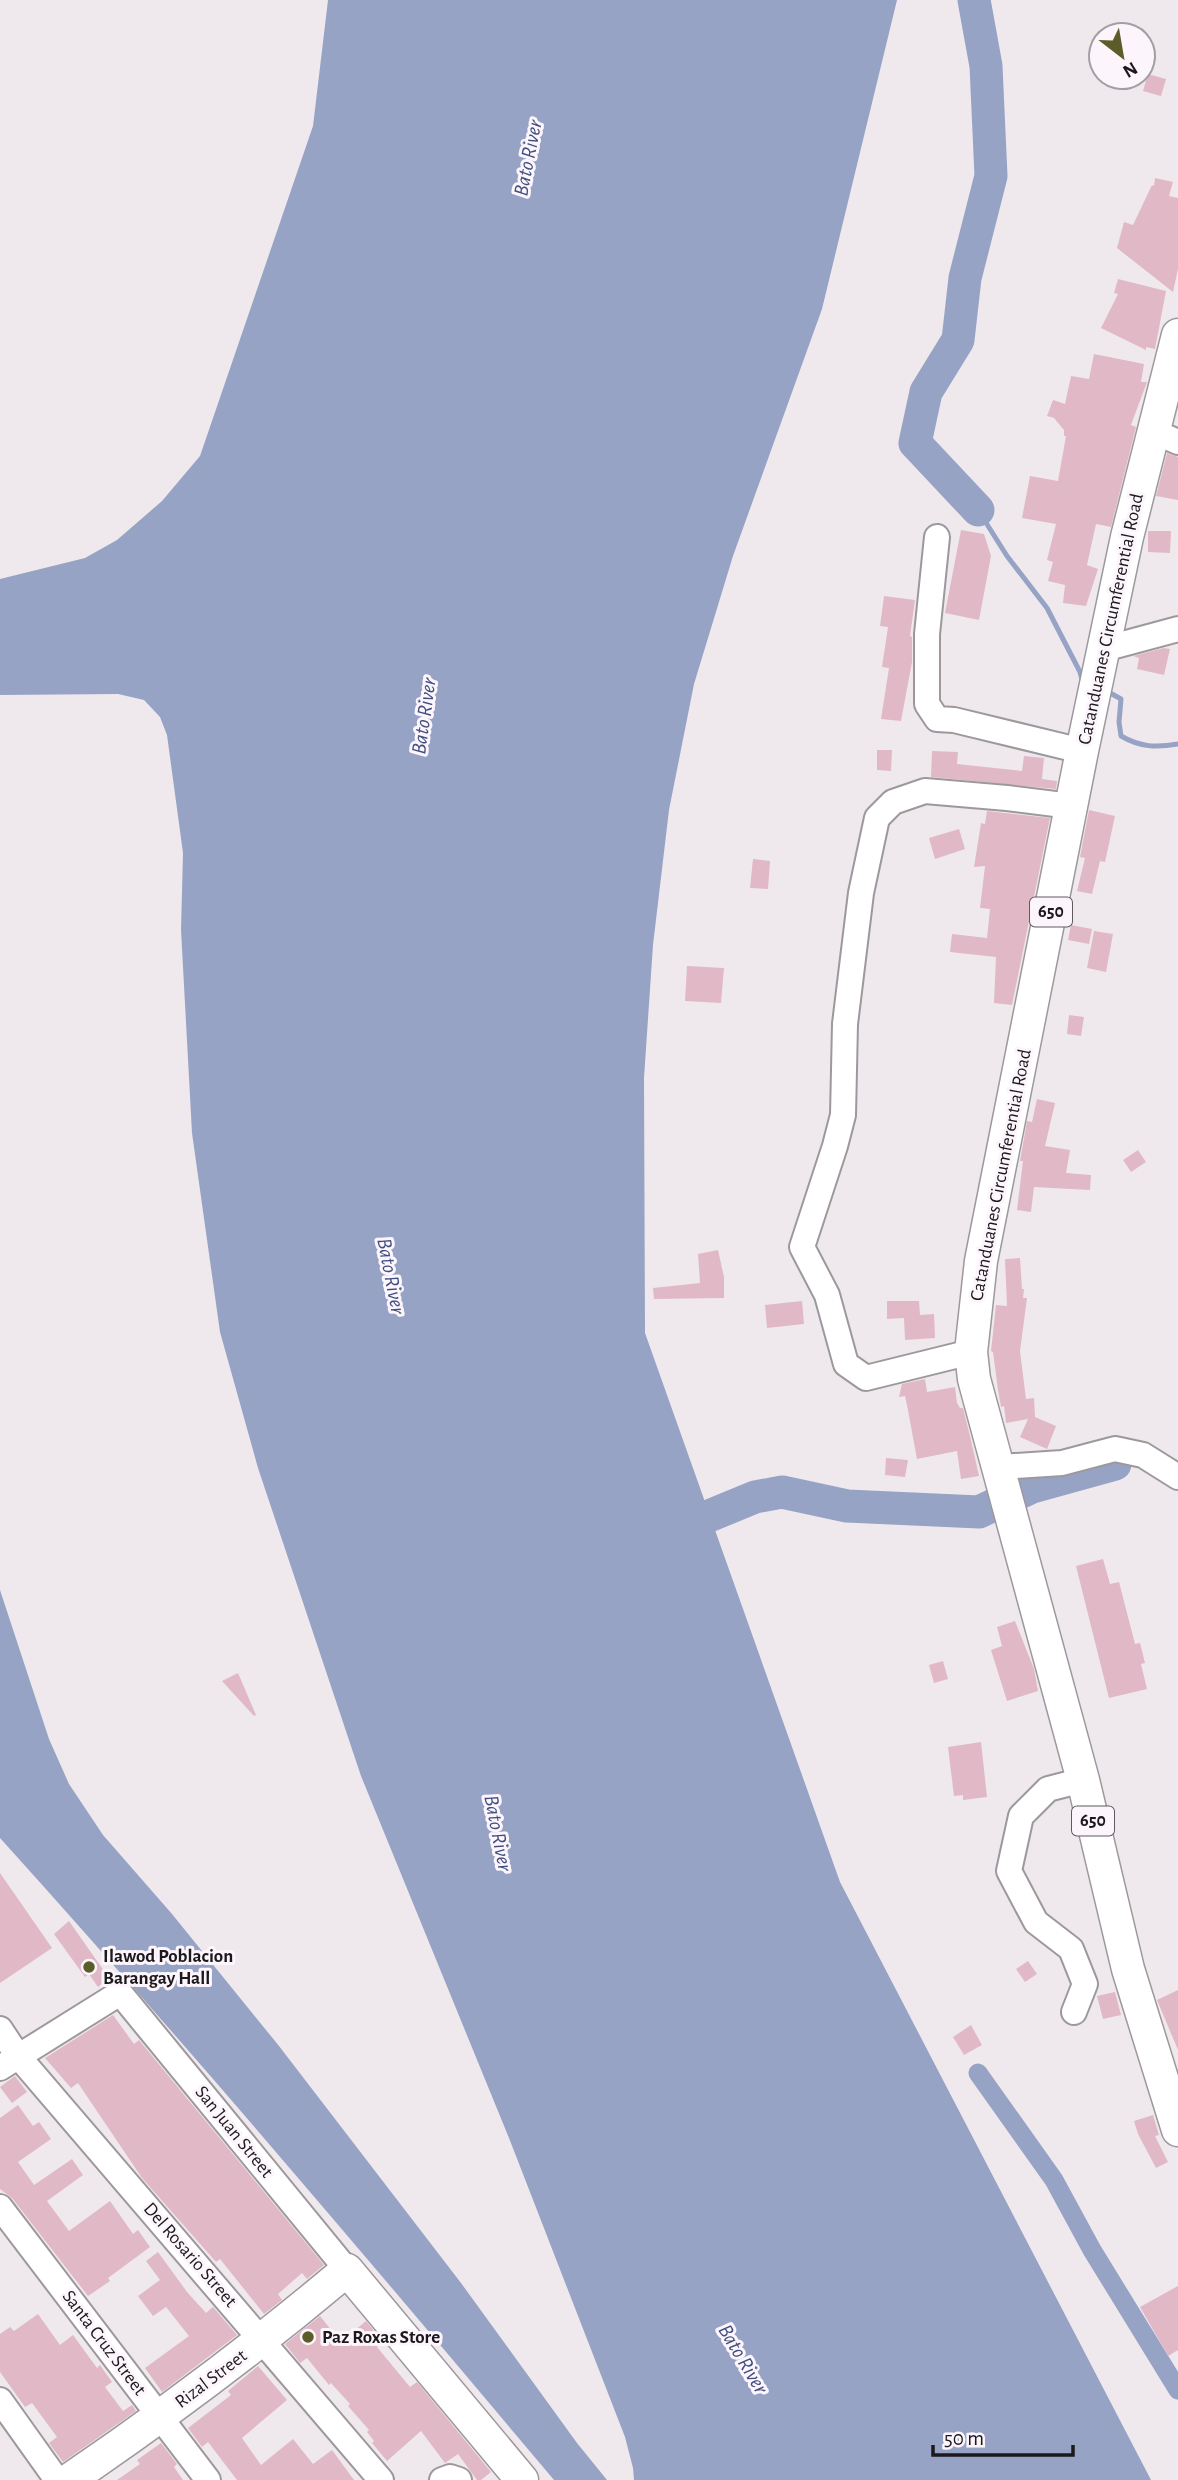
<svg xmlns="http://www.w3.org/2000/svg" width="1178" height="2480" font-family="'Alegreya Sans',sans-serif">
	<rect width="100%" height="100%" fill="#efe9ee"/>
	<!-- water -->
	<g fill="#97a3c5">
		<polygon points="328,0 897,0 822,309 733,556 694,684 669,810 653,945 644,1078 645,1333 840,1882 1151,2480 634,2480 633,2468 625,2437 509,2138 361,1776 258,1468 220,1332 192,1133 181,930 183,853 167,735 160,717 144,700 118,694 0,695 0,579 85,558 117,540 162,501 200,456 313,126"/>
		<path d="M0,1590L49,1739L69,1784L103,1835L172,1914L279,2046L461,2283L577,2443L607,2480H554C372,2264 190,2048 0,1838Z"/>
	</g>
	<g fill="none" stroke-linecap="round" stroke-linejoin="round">
		<!-- stream -->
		<g stroke="#97a3c5" stroke-width="5">
			<polyline points="978,510 1007,556 1047,608 1080,672 1083,683"/>
			<path d="M1112,694L1121,699L1119,722L1121,736C1140,747 1156,748 1178,744"/>
		</g>
		<!-- canal -->
		<polyline stroke="#97a3c5" stroke-width="19" points="978,2073 1054,2180 1092,2250 1178,2390"/>
		<!-- river -->
		<g stroke="#97a3c5" stroke-width="33">
			<polyline points="974,0 986,66 991,176 965,278 958,340 926,392 915,443 978,510"/>
			<polyline points="670,1532 755,1497 782,1492 847,1506 979,1512 1032,1487 1115,1464"/>
		</g>
	</g>
	<!-- building -->
	<g fill="#e1b8c6">
		<polygon points="1148,74 1166,79 1161,96 1143,91"/>
		<polygon points="1155,178 1173,182 1169,196 1178,198 1178,269 1173,292 1117,248 1124,222 1133,225 1152,185 1154,186"/>
		<polygon points="1118,279 1166,291 1155,349 1146,347 1146,350 1101,328 1118,294 1114,293"/>
		<polygon points="1094,354 1144,364 1141,382 1147,382 1131,425 1136,427 1111,527 1096,524 1087,565 1098,569 1086,606 1063,603 1065,585 1048,581 1053,562 1047,560 1056,524 1022,518 1030,476 1058,481 1066,436 1064,436 1064,430 1054,418 1047,416 1053,400 1065,404 1071,376 1089,379"/>
		<polygon points="1167,453 1178,457 1178,500 1156,496"/>
		<polygon points="961,530 984,534 991,556 979,620 945,613"/>
		<polygon points="1148,531 1171,531 1170,553 1148,552"/>
		<polygon points="884,596 915,600 910,636 912,637 912,662 901,721 881,719 889,668 882,667 888,627 880,626"/>
		<polygon points="1164,648 1170,649 1164,675 1137,669 1139,658 1133,656"/>
		<polygon points="877,750 892,750 891,771 877,770"/>
		<polygon points="932,751 958,752 957,764 1022,771 1024,756 1044,758 1042,779 1057,781 1056,789 931,777"/>
		<polygon points="1089,810 1115,816 1105,862 1100,861 1092,894 1077,891 1085,858 1080,857"/>
		<polygon points="987,811 1050,818 1012,1005 994,1003 996,957 950,952 952,934 987,938 990,909 980,908 985,866 974,867 981,823 985,824"/>
		<polygon points="959,829 965,849 935,859 929,838"/>
		<polygon points="753,859 770,861 768,889 750,888"/>
		<polygon points="1071,925 1092,929 1089,944 1068,940"/>
		<polygon points="1094,931 1113,934 1106,972 1087,968"/>
		<polygon points="687,966 724,968 721,1003 685,1001"/>
		<polygon points="1069,1015 1084,1017 1081,1036 1067,1034"/>
		<polygon points="1037,1099 1055,1103 1045,1146 1070,1150 1066,1173 1091,1175 1090,1190 1034,1187 1031,1212 1017,1210 1023,1161 1020,1161 1027,1121 1032,1122"/>
		<polygon points="1138,1150 1146,1162 1131,1172 1123,1160"/>
		<polygon points="718,1250 724,1277 724,1298 654,1299 653,1288 700,1283 698,1254"/>
		<polygon points="1020,1258 1022,1289 1024,1289 1023,1298 1027,1298 1020,1351 1026,1399 1034,1398 1035,1417 1056,1426 1047,1449 1020,1437 1028,1419 1006,1423 1004,1406 1001,1407 998,1390 993,1352 991,1351 996,1305 1007,1306 1005,1259"/>
		<polygon points="802,1301 804,1324 767,1328 765,1305"/>
		<polygon points="887,1301 919,1301 920,1315 934,1314 935,1338 905,1340 904,1318 887,1319"/>
		<polygon points="925,1379 927,1392 955,1387 957,1403 960,1408 963,1408 971,1440 979,1476 961,1479 957,1451 917,1459 907,1405 905,1396 899,1397 902,1384"/>
		<polygon points="886,1458 908,1460 905,1477 885,1475"/>
		<polygon points="1103,1559 1110,1584 1119,1582 1135,1644 1140,1643 1145,1663 1141,1664 1147,1689 1109,1698 1076,1566"/>
		<polygon points="1015,1621 1034,1669 1038,1691 1007,1701 991,1650 1002,1646 997,1627"/>
		<polygon points="943,1661 948,1679 934,1683 929,1665"/>
		<polygon points="238,1673 256,1715 254,1716 222,1681"/>
		<polygon points="981,1742 987,1797 963,1800 963,1795 954,1796 948,1747"/>
		<polygon points="0,1873 52,1948 0,1983"/>
		<polygon points="69,1921 109,1978 98,1987 89,1974 85,1977 54,1934"/>
		<polygon points="1028,1961 1037,1974 1025,1982 1016,1969"/>
		<polygon points="1178,1990 1178,2050 1157,2000"/>
		<polygon points="1115,1992 1121,2015 1103,2019 1097,1996"/>
		<polygon points="113,2015 134,2044 139,2040 324,2265 307,2279 302,2273 278,2294 282,2300 264,2314 220,2259 216,2262 142,2178 78,2083 71,2088 45,2058"/>
		<polygon points="971,2025 982,2045 964,2055 953,2037"/>
		<polygon points="15,2076 27,2092 12,2103 0,2087"/>
		<polygon points="18,2105 33,2126 39,2122 51,2139 18,2162 34,2185 72,2159 83,2175 47,2201 69,2231 110,2201 133,2234 138,2230 150,2247 108,2278 110,2281 88,2296 12,2198 0,2189 0,2118"/>
		<polygon points="1153,2115 1159,2135 1155,2136 1168,2162 1156,2168 1138,2134 1134,2121"/>
		<polygon points="158,2252 187,2292 206,2313 213,2307 237,2335 162,2392 145,2368 189,2336 166,2307 153,2316 138,2296 160,2280 146,2261"/>
		<polygon points="1178,2286 1178,2350 1168,2356 1140,2307"/>
		<polygon points="38,2314 60,2345 73,2335 97,2368 100,2365 112,2382 105,2387 123,2411 132,2405 136,2411 63,2462 49,2443 57,2437 32,2403 25,2407 0,2372 0,2334 10,2327 14,2331"/>
		<polygon points="320,2316 341,2342 366,2321 383,2342 377,2347 410,2387 417,2382 491,2472 481,2480 477,2480 458,2454 445,2463 421,2431 387,2461 372,2443 374,2441 367,2432 369,2430 348,2406 350,2404 331,2383 329,2385 307,2358 300,2363 285,2344"/>
		<polygon points="258,2366 287,2400 242,2438 261,2465 293,2439 313,2464 332,2450 354,2480 237,2480 208,2442 202,2447 188,2428 231,2395 228,2391"/>
		<polygon points="161,2443 177,2464 174,2467 183,2480 117,2480 140,2464 137,2460"/>
	</g>
	<g fill="none" stroke-linecap="round" stroke-linejoin="round">
		<!-- minor casing -->
		<g stroke="#9d989d" stroke-width="28">
			<g id="minor">
				<polyline points="1155,432 1178,442"/>
				<polyline points="937,537 927,634 927,704 937,719 954,720 1082,751"/>
				<polyline points="1104,649 1178,629"/>
				<polyline points="971,1352 866,1378 846,1364 827,1295 802,1247 835,1146 843,1115 845,1024 861,893 877,818 893,802 925,791 1007,798 1071,806"/>
				<polyline points="999,1467 1062,1463 1115,1449 1143,1455 1178,1477"/>
				<polyline points="1074,2012 1085,1984 1071,1949 1036,1922 1009,1871 1021,1816 1048,1789 1083,1780"/>
				<polyline points="0,2029 18,2056 381,2480"/>
				<polyline points="0,2068 120,1993 347,2270"/>
				<polyline points="0,2207 208,2480"/>
				<polyline points="0,2400 57,2480"/>
				<polyline points="442,2480 450,2477 459,2480"/>
			</g>
		</g>
		<!-- major casing -->
		<g stroke="#9d989d" stroke-width="35">
			<g id="major">
				<polyline points="1178,335 1127,537 1082,751 981,1261 971,1352 974,1379 1083,1780 1128,1969 1178,2130"/>
				<path d="M69,2480C166,2414 258,2345 347,2270L522,2480"/>
			</g>
		</g>
		<!-- minor -->
		<use href="#minor" stroke="#fff" stroke-width="24"/>
		<!-- major -->
		<use href="#major" stroke="#fff" stroke-width="32"/>
	</g>
	<!-- markers -->
	<g fill="#5b5c29" stroke="#fcf6fc" stroke-width="2.5">
		<circle cx="89" cy="1967" r="7"/>
		<circle cx="308" cy="2337" r="7"/>
	</g>
	<g text-anchor="middle" dominant-baseline="central" stroke-width="6" stroke-linejoin="round" paint-order="stroke">
		<!-- shield labels -->
		<g fill="#fcf6fc" stroke="#5e5b5e" stroke-width="2">
			<rect x="1030" y="897.5" width="42" height="29" rx="5"/>
			<rect x="1072" y="1806.5" width="42" height="29" rx="5"/>
		</g>
		<g font-size="18" font-weight="bold" fill="#1b191b">
			<text x="1051" y="912">650</text>
			<text x="1093" y="1821">650</text>
		</g>
		<!-- street labels -->
		<g font-size="19" fill="#1b191b" stroke="#fcf6fc">
			<text transform="translate(1111 619) rotate(-78)">Catanduanes Circumferential Road</text>
			<text transform="translate(1001 1175) rotate(-79)">Catanduanes Circumferential Road</text>
			<text transform="translate(234 2132) rotate(51)">San Juan Street</text>
			<text transform="translate(190 2255) rotate(49)">Del Rosario Street</text>
			<text transform="translate(104 2343) rotate(53)">Santa Cruz Street</text>
			<text transform="translate(211 2379) rotate(-37)">Rizal Street</text>
		</g>
		<!-- poi labels -->
		<g font-size="19" font-weight="bold" fill="#1b191b" stroke="#fcf6fc" text-anchor="start">
			<text x="103" y="1956">Ilawod Poblacion<tspan x="103" dy="22">Barangay Hall</tspan></text>
			<text x="322" y="2337">Paz Roxas Store</text>
		</g>
		<!-- water labels -->
		<g font-size="21" font-style="italic" fill="#3f4e7e" stroke="#fcf6fc">
			<text transform="translate(528 158) rotate(-79)">Bato River</text>
			<text transform="translate(424 716) rotate(-82)">Bato River</text>
			<text transform="translate(391 1276) rotate(79)">Bato River</text>
			<text transform="translate(498 1833) rotate(79)">Bato River</text>
			<text transform="translate(743 2359) rotate(59)">Bato River</text>
		</g>
	</g>
	<!-- north arrow -->
	<g transform="translate(1122 56) rotate(149)"><circle r="33" fill="#fcf6fc" stroke="#a29ea2" stroke-width="2"/>
	<path d="M0-5L12 26L0 18L-12 26Z" fill="#5b5c29"/>
	<text y="-10" font-size="19" font-weight="bold" text-anchor="middle" fill="#1b191b">N</text>
	</g>
	<!-- scale -->
	<path d="M933 2445v10h140v-10" fill="none" stroke="#1b191b" stroke-width="3.5"/>
	<text x="944" y="2445" font-size="21" fill="#1b191b" stroke="#fcf6fc" stroke-width="5" paint-order="stroke">50 m</text>
</svg>
